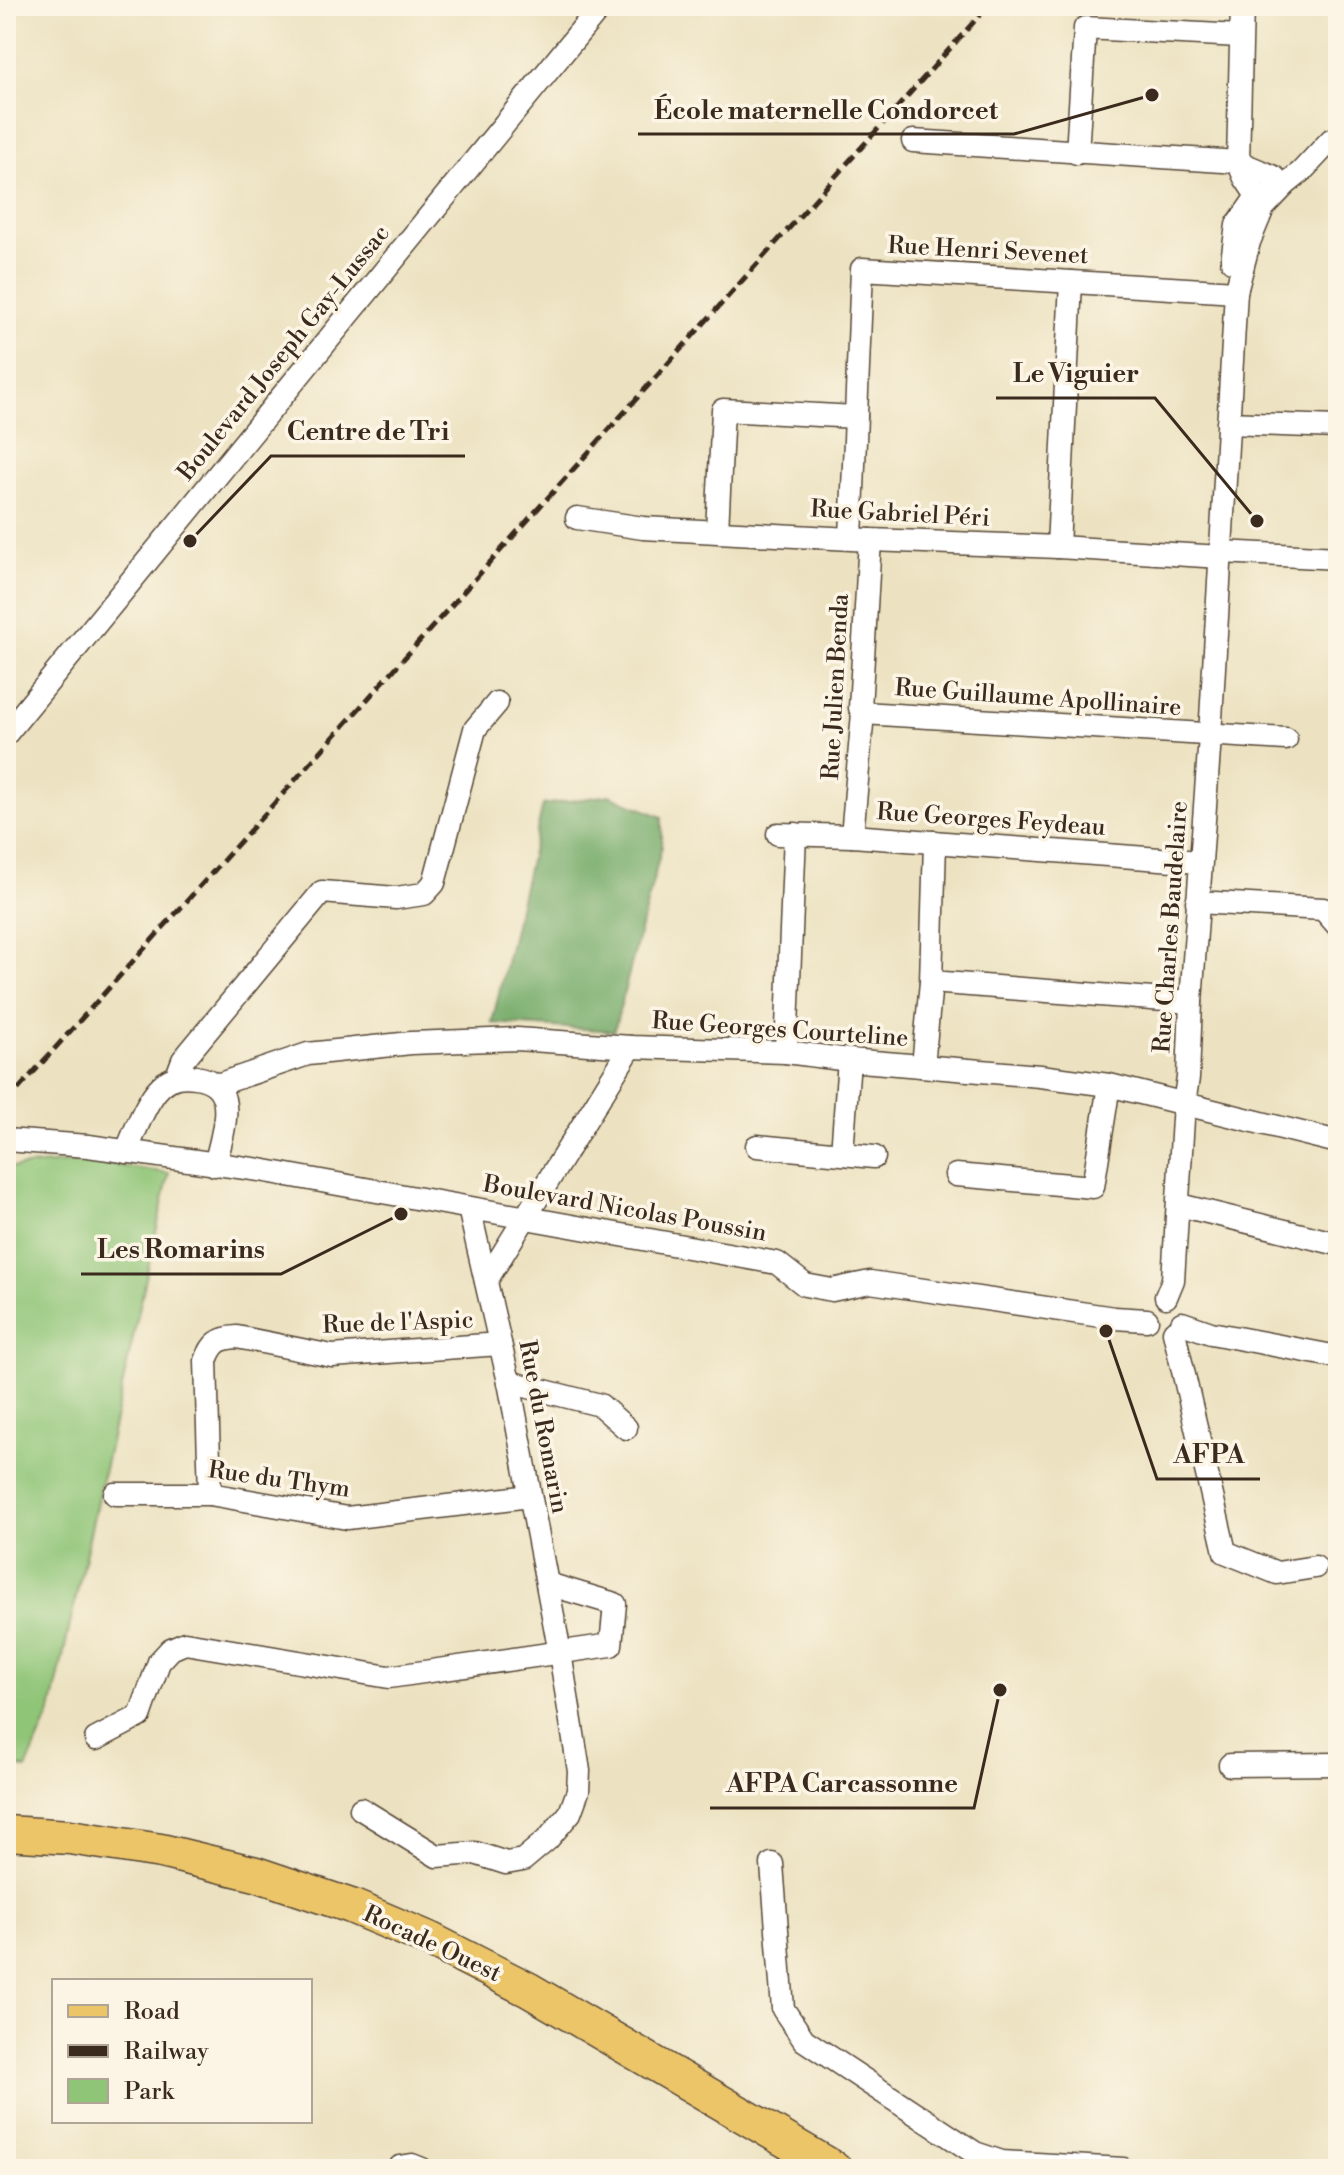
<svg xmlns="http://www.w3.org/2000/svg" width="1344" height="2175" font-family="'Libre Bodoni',serif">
	<rect width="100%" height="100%" fill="#fcf5e5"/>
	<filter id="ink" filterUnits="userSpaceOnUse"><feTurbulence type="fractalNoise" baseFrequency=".0125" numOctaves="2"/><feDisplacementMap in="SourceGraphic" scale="16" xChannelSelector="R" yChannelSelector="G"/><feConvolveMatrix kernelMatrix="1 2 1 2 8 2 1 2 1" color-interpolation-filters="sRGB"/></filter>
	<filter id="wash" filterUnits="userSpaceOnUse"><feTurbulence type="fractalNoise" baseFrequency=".006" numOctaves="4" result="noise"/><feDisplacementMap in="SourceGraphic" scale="32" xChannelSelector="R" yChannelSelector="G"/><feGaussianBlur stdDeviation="1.8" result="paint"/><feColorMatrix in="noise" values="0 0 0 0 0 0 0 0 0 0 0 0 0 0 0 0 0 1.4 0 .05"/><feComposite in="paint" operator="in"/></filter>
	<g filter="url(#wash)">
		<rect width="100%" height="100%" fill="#ece2c1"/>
		<!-- green -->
		<polygon fill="#8fc577" stroke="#65784a" stroke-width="2" points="86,1161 169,1173 51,1711 26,1769 6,1762 6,1168"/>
		<!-- forest -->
		<polygon fill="#73aa68" stroke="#576a43" stroke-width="2" points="609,795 662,817 662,846 614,1031 492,1023 543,805"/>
	</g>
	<g filter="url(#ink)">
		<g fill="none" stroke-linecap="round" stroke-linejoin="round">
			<!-- street casing -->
			<g stroke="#564636" stroke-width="25">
				<g id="street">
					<polyline points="913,141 1238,162 1242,6"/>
					<polyline points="1077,153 1085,28 1240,36"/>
					<polygon points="1238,162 1274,177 1273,197 1257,196 1245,178"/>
					<polyline points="1232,261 1237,225 1258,195"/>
					<polyline points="1228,423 1338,427"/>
					<polyline points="577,518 643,528 870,540 1058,547 1221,557"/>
					<polyline points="717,531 723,410 856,417"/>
					<polyline points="851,538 862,269 1236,292"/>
					<polyline points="1058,547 1071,282"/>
					<polyline points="1221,552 1338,558"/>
					<polyline points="863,713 1286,739"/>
					<polyline points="6,734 601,6"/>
					<polyline points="778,834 852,836 1200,862"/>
					<polyline points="852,836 863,713 860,708 870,540"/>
					<polyline points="1197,902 1323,909 1338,926"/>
					<polyline points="931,982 1191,1002"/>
					<polyline points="786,1052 795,834"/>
					<polyline points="923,1066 931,982 935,842"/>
					<polyline points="177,1076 183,1060 322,892 396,898 424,894 434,883 475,729 497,703"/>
					<polyline points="217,1085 308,1054 411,1043 517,1039 631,1047 786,1052 849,1060 1040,1076 1109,1085 1338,1142"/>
					<polyline points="6,1140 88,1146 260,1170 777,1263 805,1285 832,1290 870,1282 1114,1318 1147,1320"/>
					<polyline points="757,1146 874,1157"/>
					<path d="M126,1152C135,1132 146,1100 161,1086C172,1076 182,1075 196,1077C242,1084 222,1134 215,1165"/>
					<polyline points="842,1153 849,1060"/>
					<polyline points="956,1175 1093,1187 1109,1085"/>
					<polyline points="1179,1205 1338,1244"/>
					<polyline points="486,1281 631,1047"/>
					<polyline points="1166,1297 1173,1280 1184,1103 1188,1078 1191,1002 1210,736 1236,292 1249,242 1263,208 1286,184 1301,172 1331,140"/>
					<polyline points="1182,1323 1211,1333 1338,1357"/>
					<polyline points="1174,1332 1225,1552 1277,1573 1315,1567"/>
					<polyline points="509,1382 600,1405 626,1428"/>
					<polyline points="115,1494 210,1494 347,1518 530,1496"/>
					<path d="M210,1494L206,1361C212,1343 219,1338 237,1337L332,1356L500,1344"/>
					<polyline points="96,1739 140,1716 159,1662 171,1649 185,1643 389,1677 611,1645 615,1604 548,1584"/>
					<polyline points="1230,1765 1338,1764"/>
					<polyline points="361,1809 437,1856 475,1853 506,1863 523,1860 548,1839 570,1813 578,1791 579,1771 560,1653 509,1382 469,1208"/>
					<polyline points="772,1864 783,2009 804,2040 975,2153 1002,2162 1123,2169"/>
					<polyline points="399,2169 400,2167 412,2165 422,2169"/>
				</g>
			</g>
			<!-- primary casing -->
			<g stroke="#564636" stroke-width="37">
				<polyline id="primary" points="6,1833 70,1837 161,1851 256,1874 351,1906 429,1939 529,1990 835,2169"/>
			</g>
			<!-- street -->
			<use href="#street" stroke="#fff" stroke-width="22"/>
			<!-- primary -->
			<use href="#primary" stroke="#edc569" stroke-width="34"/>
			<!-- rail -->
			<polyline stroke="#3b2a1e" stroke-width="5" stroke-dasharray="12 6" stroke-linecap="butt" points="6,1103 988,6"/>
		</g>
	</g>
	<g text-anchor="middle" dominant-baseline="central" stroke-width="7" stroke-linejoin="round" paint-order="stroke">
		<!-- street labels -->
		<g font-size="24" fill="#3b2a1e" stroke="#fcf5e5">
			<text transform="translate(988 251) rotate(3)">Rue Henri Sevenet</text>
			<text transform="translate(284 353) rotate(-51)">Boulevard Joseph Gay-Lussac</text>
			<text transform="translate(900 514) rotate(3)">Rue Gabriel Péri</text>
			<text transform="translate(836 687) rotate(-87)">Rue Julien Benda</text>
			<text transform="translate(1038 698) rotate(4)">Rue Guillaume Apollinaire</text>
			<text transform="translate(991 820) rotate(4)">Rue Georges Feydeau</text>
			<text transform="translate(1171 927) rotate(-86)">Rue Charles Baudelaire</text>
			<text transform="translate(780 1030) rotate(4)">Rue Georges Courteline</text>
			<text transform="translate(625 1209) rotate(10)">Boulevard Nicolas Poussin</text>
			<text transform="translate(398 1323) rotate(-2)">Rue de l'Aspic</text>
			<text transform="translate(543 1427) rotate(79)">Rue du Romarin</text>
			<text transform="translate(279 1480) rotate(8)">Rue du Thym</text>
			<text transform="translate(432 1944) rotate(25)">Rocade Ouest</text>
		</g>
	</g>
	<!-- callouts -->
	<path fill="none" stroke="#3b2a1e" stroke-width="3" d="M1152 95L1014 134H638M1257 521L1155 398H996M190 541L271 456H465M401 1214L281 1274H81M1106 1331L1157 1479H1260M1000 1690L974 1808H710"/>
	<g fill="#3b2a1e" stroke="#fcf5e5" stroke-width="3">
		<circle cx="1152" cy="95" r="8"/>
		<circle cx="1257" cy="521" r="8"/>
		<circle cx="190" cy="541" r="8"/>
		<circle cx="401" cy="1214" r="8"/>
		<circle cx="1106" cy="1331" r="8"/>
		<circle cx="1000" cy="1690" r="8"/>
	</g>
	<g font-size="26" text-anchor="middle" font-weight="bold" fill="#3b2a1e" stroke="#fcf5e5" stroke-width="7" stroke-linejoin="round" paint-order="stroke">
		<text x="826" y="119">École maternelle Condorcet</text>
		<text x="1076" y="382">Le Viguier</text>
		<text x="368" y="440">Centre de Tri</text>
		<text x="181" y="1258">Les Romarins</text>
		<text x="1209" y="1463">AFPA</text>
		<text x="842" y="1792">AFPA Carcassonne</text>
	</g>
	<!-- margin -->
	<rect width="1344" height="2175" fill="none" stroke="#fcf5e5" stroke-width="32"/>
	<!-- legend -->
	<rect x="52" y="1979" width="260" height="144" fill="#fcf5e5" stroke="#afa495" stroke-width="2"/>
	<rect x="68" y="2005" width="40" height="12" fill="#edc569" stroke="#afa495" stroke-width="2"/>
	<text x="124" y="2019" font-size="24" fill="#3b2a1e">Road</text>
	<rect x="68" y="2045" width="40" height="12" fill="#3b2a1e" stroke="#afa495" stroke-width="2"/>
	<text x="124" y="2059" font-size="24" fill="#3b2a1e">Railway</text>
	<rect x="68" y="2079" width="40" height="24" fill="#8fc577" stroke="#afa495" stroke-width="2"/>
	<text x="124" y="2099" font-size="24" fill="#3b2a1e">Park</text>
</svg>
